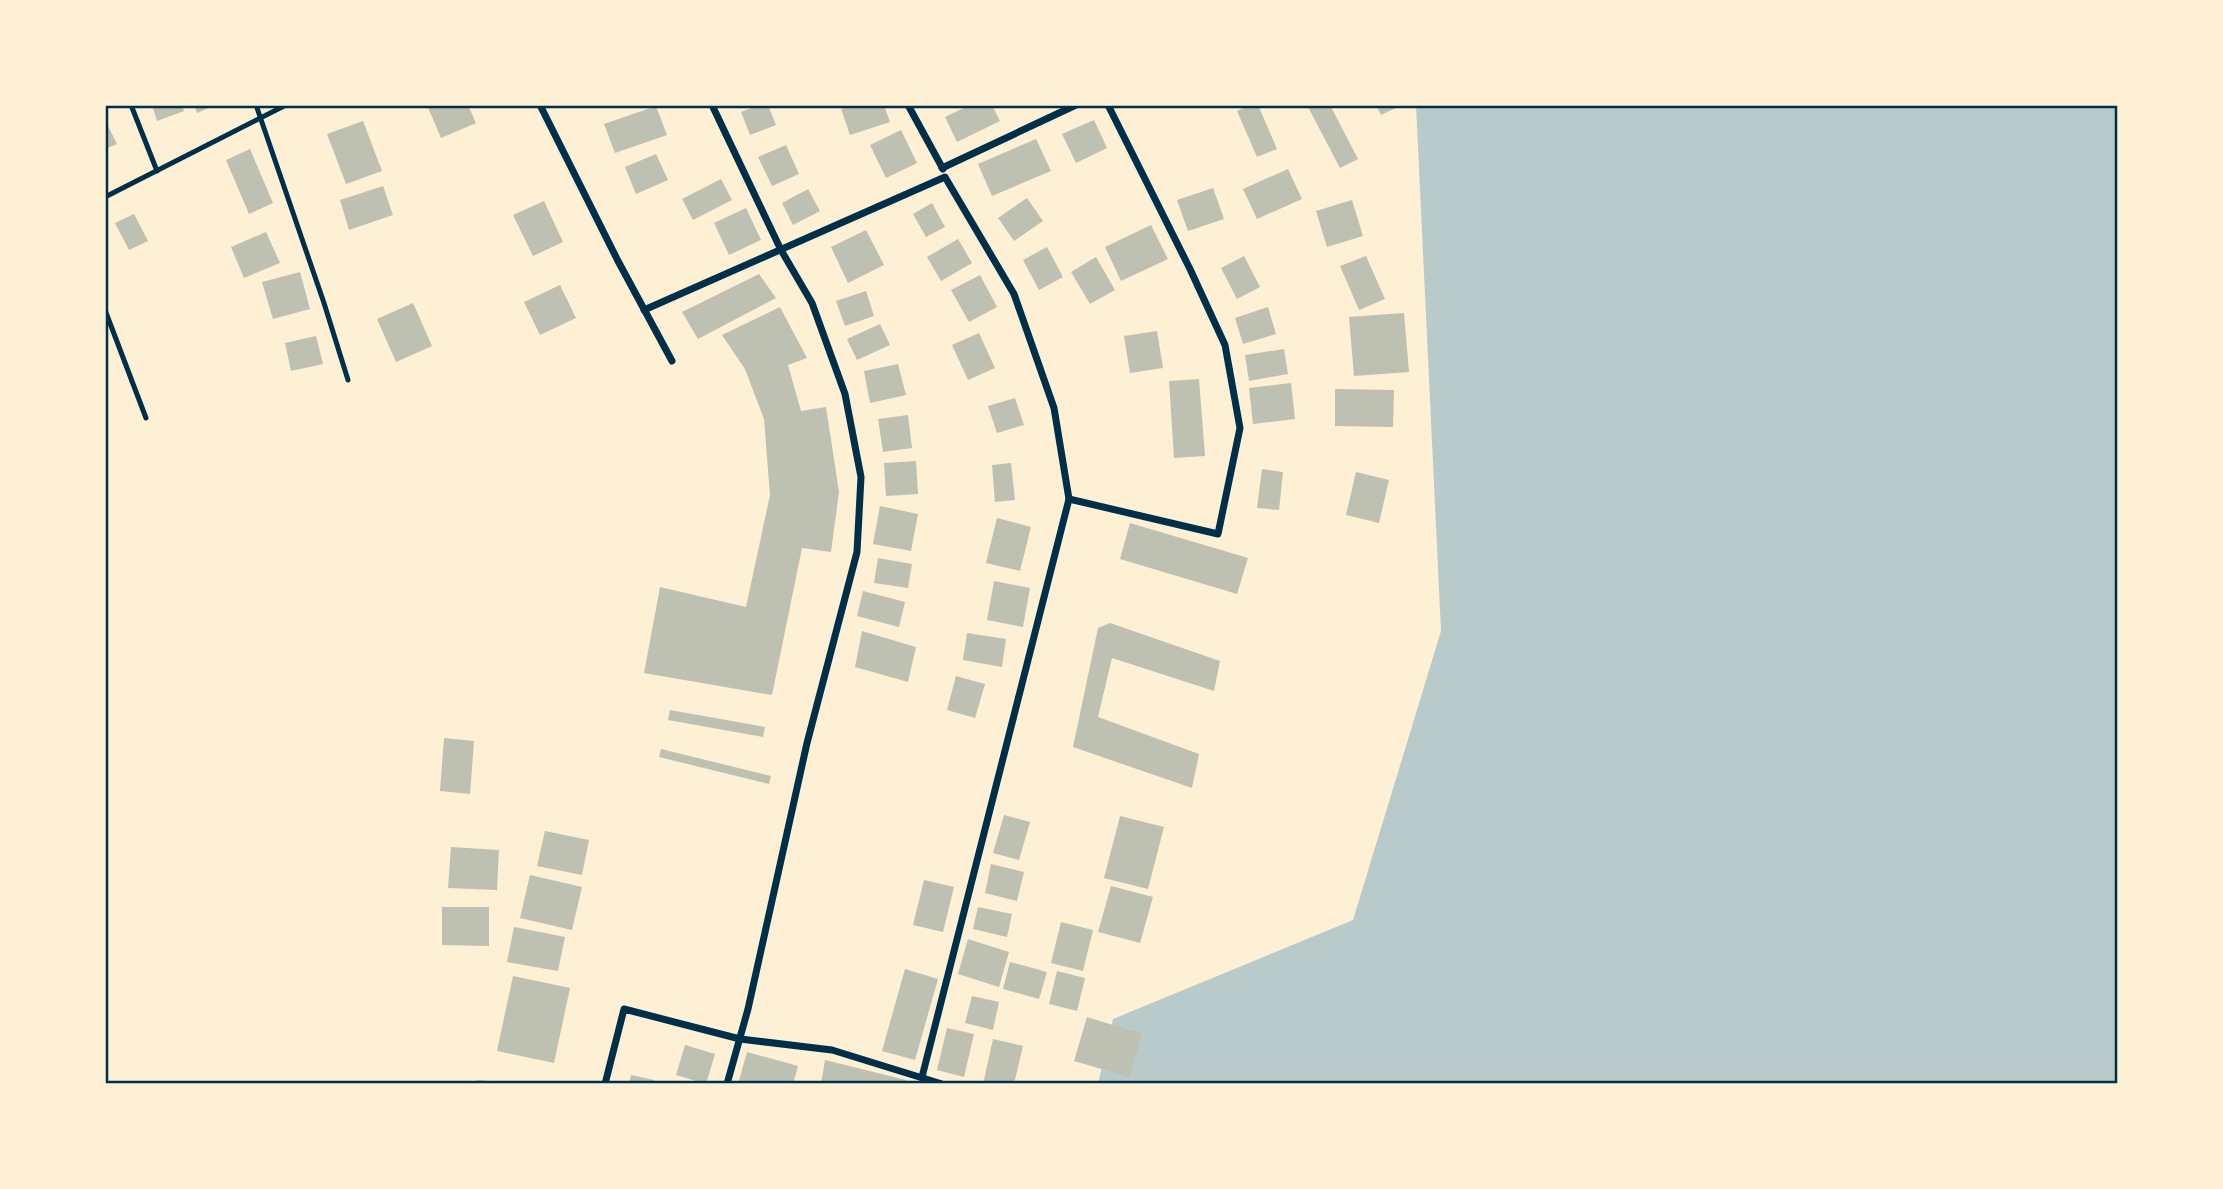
<svg xmlns="http://www.w3.org/2000/svg" width="2223" height="1189" font-family="Literata,serif">
	<rect width="100%" height="100%" fill="#fdf0d5"/>
	<!-- green -->
	<polygon fill="#b9caca" points="1416,105 2118,105 2118,1084 1098,1084 1113,1019 1353,920 1441,631"/>
	<!-- building -->
	<g fill="#bec0b2">
		<polygon points="152,105 182,105 184,111 157,121"/>
		<polygon points="194,105 215,105 197,113"/>
		<polygon points="427,105 468,105 476,123 441,138"/>
		<polygon points="759,105 768,105 776,125 750,135 741,112"/>
		<polygon points="854,105 884,105 890,122 850,135 841,109"/>
		<polygon points="970,105 992,105 1000,121 957,142 945,117"/>
		<polygon points="1250,105 1258,105 1277,149 1257,157 1237,111"/>
		<polygon points="1307,105 1330,105 1358,159 1340,168"/>
		<polygon points="1376,105 1402,105 1381,115"/>
		<polygon points="656,106 667,135 615,153 604,124"/>
		<polygon points="105,120 117,144 105,149"/>
		<polygon points="1094,120 1107,148 1076,163 1062,134"/>
		<polygon points="363,121 382,171 346,184 327,134"/>
		<polygon points="901,130 917,163 886,178 870,145"/>
		<polygon points="1036,139 1051,171 992,196 978,164"/>
		<polygon points="786,145 799,174 772,186 758,157"/>
		<polygon points="250,149 273,203 249,214 226,160"/>
		<polygon points="656,154 668,180 636,194 625,167"/>
		<polygon points="1288,169 1302,199 1257,219 1243,189"/>
		<polygon points="721,179 732,200 693,220 682,199"/>
		<polygon points="383,186 393,215 349,230 340,200"/>
		<polygon points="1213,188 1224,219 1188,231 1177,200"/>
		<polygon points="808,189 820,211 793,225 782,203"/>
		<polygon points="1027,198 1043,221 1014,241 998,218"/>
		<polygon points="1352,200 1363,236 1327,247 1316,211"/>
		<polygon points="544,201 563,242 533,256 513,215"/>
		<polygon points="932,203 945,227 926,237 913,214"/>
		<polygon points="746,208 761,240 729,255 714,223"/>
		<polygon points="134,214 148,241 129,250 115,223"/>
		<polygon points="1151,225 1168,259 1121,281 1105,247"/>
		<polygon points="866,230 884,265 848,283 831,247"/>
		<polygon points="266,232 280,263 244,278 231,247"/>
		<polygon points="958,239 972,263 941,281 927,257"/>
		<polygon points="1047,247 1063,277 1039,290 1023,260"/>
		<polygon points="1244,256 1260,287 1237,299 1221,268"/>
		<polygon points="1366,256 1385,299 1359,310 1340,266"/>
		<polygon points="1096,257 1115,290 1090,304 1071,272"/>
		<polygon points="300,272 310,309 273,319 262,282"/>
		<polygon points="759,274 776,298 698,339 682,312"/>
		<polygon points="980,275 997,307 969,322 951,290"/>
		<polygon points="560,285 576,318 540,335 524,302"/>
		<polygon points="866,291 874,316 845,326 836,301"/>
		<polygon points="413,303 432,346 396,362 377,319"/>
		<polygon points="780,307 807,358 788,365 801,411 826,407 839,492 831,552 802,548 772,695 644,673 660,587 746,607 770,495 764,419 745,369 722,335"/>
		<polygon points="1268,307 1276,334 1243,344 1235,318"/>
		<polygon points="1404,313 1409,372 1354,376 1349,317"/>
		<polygon points="880,324 890,345 857,360 847,339"/>
		<polygon points="1157,331 1163,368 1130,373 1124,336"/>
		<polygon points="979,333 995,368 968,380 952,345"/>
		<polygon points="316,336 323,364 291,371 285,343"/>
		<polygon points="1284,349 1288,374 1249,381 1245,355"/>
		<polygon points="898,364 906,395 870,403 864,371"/>
		<polygon points="1199,379 1205,456 1174,458 1169,381"/>
		<polygon points="1291,383 1295,419 1253,424 1249,388"/>
		<polygon points="1335,389 1394,390 1393,427 1335,426"/>
		<polygon points="1015,398 1024,425 997,433 988,406"/>
		<polygon points="908,415 912,448 883,452 878,419"/>
		<polygon points="916,461 918,494 886,496 884,463"/>
		<polygon points="1011,463 1015,500 995,502 992,465"/>
		<polygon points="1262,469 1283,472 1279,510 1257,508"/>
		<polygon points="1356,472 1389,480 1379,523 1346,515"/>
		<polygon points="880,506 918,514 911,551 873,544"/>
		<polygon points="997,518 1031,527 1020,571 986,563"/>
		<polygon points="1130,523 1248,558 1237,594 1120,559"/>
		<polygon points="878,558 912,564 908,588 874,583"/>
		<polygon points="994,581 1030,588 1023,627 987,620"/>
		<polygon points="863,591 905,602 899,627 857,616"/>
		<polygon points="1110,623 1220,661 1214,691 1112,658 1098,717 1199,754 1192,788 1073,747 1098,628"/>
		<polygon points="862,631 916,647 908,682 855,667"/>
		<polygon points="967,633 1006,639 1002,667 963,660"/>
		<polygon points="956,676 985,684 975,718 947,710"/>
		<polygon points="670,710 765,727 763,737 668,720"/>
		<polygon points="444,738 474,741 470,794 440,791"/>
		<polygon points="661,749 771,776 769,784 659,757"/>
		<polygon points="1004,815 1030,822 1019,860 993,853"/>
		<polygon points="1120,816 1164,827 1148,889 1104,878"/>
		<polygon points="545,831 589,840 582,875 537,866"/>
		<polygon points="451,847 499,850 497,890 448,888"/>
		<polygon points="991,864 1024,872 1017,901 985,893"/>
		<polygon points="530,875 582,887 572,930 520,918"/>
		<polygon points="924,880 954,887 943,932 913,925"/>
		<polygon points="1111,886 1153,897 1140,943 1098,932"/>
		<polygon points="442,907 489,907 489,946 442,945"/>
		<polygon points="978,907 1012,914 1007,937 973,929"/>
		<polygon points="1061,922 1093,930 1083,971 1051,963"/>
		<polygon points="514,927 565,937 558,971 507,962"/>
		<polygon points="968,939 1009,952 999,987 958,974"/>
		<polygon points="1010,962 1047,972 1039,999 1003,989"/>
		<polygon points="905,969 938,979 915,1060 882,1051"/>
		<polygon points="1057,971 1085,978 1077,1011 1049,1004"/>
		<polygon points="513,976 570,988 554,1063 497,1051"/>
		<polygon points="972,996 999,1002 993,1030 965,1023"/>
		<polygon points="1087,1017 1142,1034 1129,1077 1074,1061"/>
		<polygon points="947,1028 974,1034 964,1077 937,1070"/>
		<polygon points="993,1039 1023,1046 1014,1084 983,1084"/>
		<polygon points="685,1045 715,1054 706,1084 676,1075"/>
		<polygon points="747,1052 798,1066 793,1084 738,1084"/>
		<polygon points="825,1060 906,1080 905,1084 821,1084"/>
		<polygon points="631,1075 654,1080 654,1084 629,1084"/>
		<polygon points="477,1080 505,1082 505,1084 476,1084"/>
	</g>
	<g fill="none" stroke-linecap="round" stroke-linejoin="round">
		<!-- service -->
		<g stroke="#003049" stroke-width="5">
			<polyline points="131,105 157,171"/>
			<polyline points="256,105 324,303 348,380"/>
			<polyline points="105,197 286,105"/>
			<polyline points="105,310 146,418"/>
		</g>
		<!-- minor -->
		<g stroke="#003049" stroke-width="7">
			<polyline points="540,105 618,261 672,361"/>
			<polyline points="712,105 781,250 812,303 845,394 861,477 857,552 807,743 748,1009 727,1084"/>
			<polyline points="908,105 943,169"/>
			<polyline points="942,168 1076,105"/>
			<polyline points="644,310 945,177 1014,294 1054,408 1069,499 922,1077"/>
			<polyline points="1069,499 1218,534 1240,428 1225,345 1190,269 1108,105"/>
			<polyline points="605,1084 624,1009 740,1039 832,1050 942,1084"/>
		</g>
	</g>
	<!-- border -->
	<rect width="2223" height="1189" fill="none" stroke="#fdf0d5" stroke-width="214"/>
	<rect x="107" y="107" width="2009" height="975" fill="none" stroke="#003049" stroke-width="2.5"/>
</svg>
